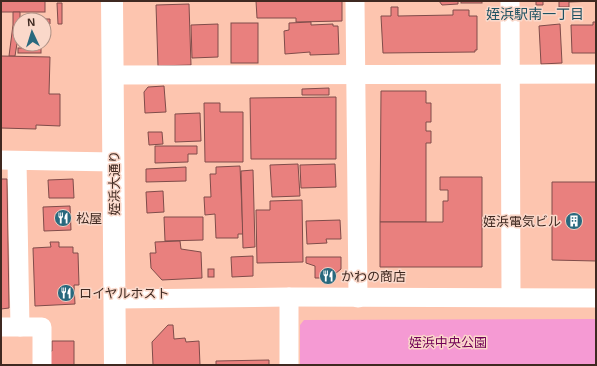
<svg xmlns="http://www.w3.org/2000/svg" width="597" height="366" font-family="Arial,'Noto Sans JP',sans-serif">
	<rect width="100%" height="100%" fill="#fdc5af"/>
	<!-- green -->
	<polygon fill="#f59ad3" points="596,319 596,365 300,365 300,325 304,320"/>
	<!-- building -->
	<g fill="#e9807e" stroke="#804c4a">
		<rect x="1" y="1" width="44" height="11"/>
		<polygon points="256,1 342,1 342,21 296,22 296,18 257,18"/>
		<polygon points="439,1 458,1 458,4 442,5"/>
		<rect x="461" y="1" width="21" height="2"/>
		<polygon points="536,1 547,1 543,1 543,5 536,5"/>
		<polygon points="559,1 596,1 569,2 569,7 559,7"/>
		<polygon points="57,3 62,3 62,24 58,24"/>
		<polygon points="189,4 191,65 158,66 156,5"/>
		<polygon points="391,7 398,7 398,16 453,15 453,10 469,10 469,16 477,16 477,50 475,50 475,52 383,53 381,16 391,16"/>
		<polygon points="13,12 20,12 20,25 15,56 9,56 13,25"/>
		<polygon points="27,19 50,19 50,24 44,24 44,20"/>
		<polygon points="311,22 311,25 333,24 333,26 338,26 339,54 310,55 310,52 285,54 284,31 289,30 289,23"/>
		<polygon points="593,22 596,22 596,53 572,53 571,25 593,25"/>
		<rect x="231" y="23" width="27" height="40"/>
		<polygon points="218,24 218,57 192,58 191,25"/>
		<polygon points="560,24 562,63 541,64 539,26"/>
		<rect x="18" y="48" width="23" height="5"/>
		<polygon points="1,56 50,57 49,94 60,94 60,126 36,125 36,129 1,128"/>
		<polygon points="164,86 166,112 145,113 144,92 148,87"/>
		<polygon points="329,88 329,95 302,95 302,89"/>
		<polygon points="381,91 426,91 426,103 431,103 431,122 426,122 426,131 431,131 431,143 426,143 426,222 380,222"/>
		<polygon points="336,97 336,159 251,159 250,98"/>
		<polygon points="204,103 220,103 220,112 243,112 243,162 205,162"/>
		<polygon points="200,113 201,141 175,142 175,114"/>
		<polygon points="148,132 162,132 163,144 149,145"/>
		<polygon points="155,146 197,146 197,154 188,154 188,162 155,163"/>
		<polygon points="298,164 300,196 272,197 270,165"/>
		<polygon points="335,164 336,187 301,188 300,165"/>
		<polygon points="240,166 243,234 238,234 238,238 216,238 215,214 205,215 204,197 211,197 210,174 216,174 216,167"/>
		<polygon points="186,167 186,181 146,182 146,169"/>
		<polygon points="253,170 255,247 243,248 241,171"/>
		<polygon points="440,177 482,177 482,267 380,267 380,222 443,222 443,201 448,201 448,190 440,190"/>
		<polygon points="1,179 7,179 9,308 1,309"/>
		<polygon points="73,179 74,198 49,198 48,180"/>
		<polygon points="552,182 596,182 596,261 552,260"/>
		<polygon points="163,191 164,212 147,213 146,192"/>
		<polygon points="302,200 303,262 257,263 256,210 270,210 270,201"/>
		<polygon points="70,206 71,230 44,231 43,207"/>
		<polygon points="164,217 203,217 203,240 165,241"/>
		<polygon points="340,220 341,239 326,239 327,243 307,244 306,221"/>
		<polygon points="180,241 181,249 201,252 202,278 162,280 151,268 150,253 156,253 155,242"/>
		<polygon points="50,242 59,242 59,247 73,247 73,253 78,253 79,285 74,285 75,304 35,306 33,248 51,247"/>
		<polygon points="253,256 253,276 232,277 231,257"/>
		<polygon points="306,257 341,257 341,269 330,278 315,278 315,266 306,263"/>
		<rect x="208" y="269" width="6" height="8"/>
		<polygon points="168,325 173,325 174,339 185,338 186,342 199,341 200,365 153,365 152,342"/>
		<polygon points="52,341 74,341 74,365 46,365 46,351 52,351"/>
		<polygon points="269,360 269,365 216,365 216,361"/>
	</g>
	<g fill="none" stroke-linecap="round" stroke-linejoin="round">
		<!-- minor -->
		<g stroke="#fff" stroke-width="19">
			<polyline points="355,1 358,298"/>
			<polyline points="510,1 511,297"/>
			<polyline points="113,75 596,74"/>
			<polyline points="1,160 114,162"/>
			<polyline points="17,161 20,327"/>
			<polyline points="115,299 289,297 596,298"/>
			<polyline points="1,327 42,327 42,365"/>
			<polyline points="289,365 289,297"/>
		</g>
		<!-- major -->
		<polyline stroke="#fff" stroke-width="22" points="112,1 115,365"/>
	</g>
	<!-- icons -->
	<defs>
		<g id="restaurant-disc" transform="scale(0.9)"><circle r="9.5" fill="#29697e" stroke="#fad8ca"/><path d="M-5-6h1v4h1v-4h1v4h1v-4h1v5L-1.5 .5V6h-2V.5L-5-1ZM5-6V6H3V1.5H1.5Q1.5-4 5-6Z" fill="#fff"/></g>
		<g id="building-disc" transform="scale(0.9)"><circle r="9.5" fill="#29697e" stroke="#fad8ca"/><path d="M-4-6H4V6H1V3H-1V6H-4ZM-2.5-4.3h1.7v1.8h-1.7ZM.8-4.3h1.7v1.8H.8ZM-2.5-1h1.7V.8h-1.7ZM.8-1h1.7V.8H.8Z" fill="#fff"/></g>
	</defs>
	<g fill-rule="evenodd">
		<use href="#restaurant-disc" x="63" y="218"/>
		<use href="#building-disc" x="574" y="221"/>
		<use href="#restaurant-disc" x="328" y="276"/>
		<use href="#restaurant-disc" x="66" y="293"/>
	</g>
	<g text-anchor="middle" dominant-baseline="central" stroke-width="3" stroke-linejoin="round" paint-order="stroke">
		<!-- street labels -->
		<g font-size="13" fill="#3f2921" stroke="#fad8ca">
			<text transform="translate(114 183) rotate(-90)">姪浜大通り</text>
		</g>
		<!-- poi labels -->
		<g font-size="13" fill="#3f2921" stroke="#fad8ca" text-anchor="start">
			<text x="76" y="218">松屋</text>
			<text x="561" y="221" text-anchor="end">姪浜電気ビル</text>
			<text x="341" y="276">かわの商店</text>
			<text x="79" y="293">ロイヤルホスト</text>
		</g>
		<!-- park labels -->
		<g font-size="13" fill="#710055" stroke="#fad8ca">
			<text x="448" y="342">姪浜中央公園</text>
		</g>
		<!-- neighbourhood labels -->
		<g font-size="14" fill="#1e5161" stroke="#fad8ca">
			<text x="535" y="14">姪浜駅南一丁目</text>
		</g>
	</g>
	<!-- border -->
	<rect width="597" height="366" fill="none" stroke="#3f2921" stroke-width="4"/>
	<!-- north arrow -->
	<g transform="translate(32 32) rotate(356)"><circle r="19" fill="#fad8ca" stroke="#af9286"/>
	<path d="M0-3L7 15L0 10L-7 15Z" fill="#29697e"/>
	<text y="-6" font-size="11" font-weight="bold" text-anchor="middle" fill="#3f2921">N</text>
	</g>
</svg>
